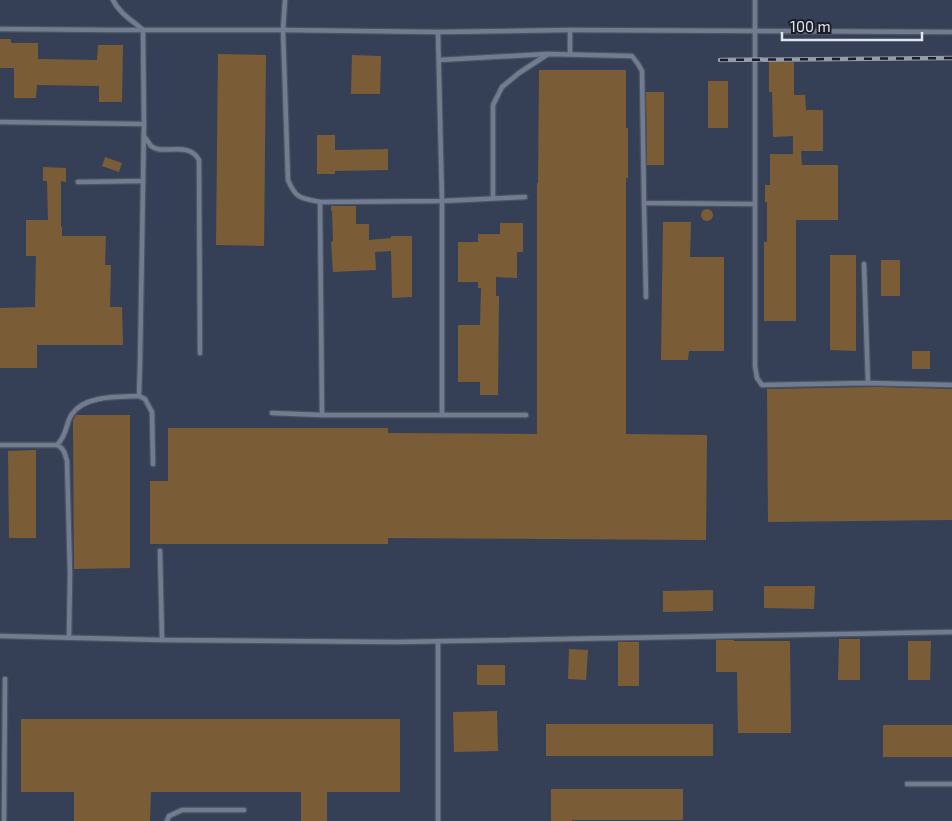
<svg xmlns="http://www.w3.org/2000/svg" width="952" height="821" font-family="'Exo 2',sans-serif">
	<rect width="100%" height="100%" fill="#2f3748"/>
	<!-- built -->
	<rect fill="#354057" x="0" y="0" width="952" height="821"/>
	<!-- building -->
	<g fill="#7a5d36">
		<polygon points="0,39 11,39 11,43 38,43 38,59 97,60 98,45 123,45 122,102 99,102 99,86 37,85 36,98 14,98 14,68 0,68"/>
		<polygon points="218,54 266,55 264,246 216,245"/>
		<polygon points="352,55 381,56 380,94 351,94"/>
		<polygon points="769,62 794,62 794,95 805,95 806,110 823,110 823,151 801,151 802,165 838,165 838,220 796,220 796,321 764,321 764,242 767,242 767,202 765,202 765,185 770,185 770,154 793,154 793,136 773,137 772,92 769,92"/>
		<polygon points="539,70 626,70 626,128 628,128 628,178 626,178 626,434 707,435 706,540 388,538 388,544 150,544 150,481 168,481 168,428 388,428 388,433 537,434 537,183 538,183"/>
		<rect x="708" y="81" width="20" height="47"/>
		<polygon points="646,92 664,92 664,165 647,165"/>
		<polygon points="317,135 335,135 335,150 388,149 388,170 335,171 335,174 317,174"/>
		<polygon points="105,157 122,163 119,172 102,166"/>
		<polygon points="43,167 66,168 66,182 61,181 61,227 62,227 62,236 106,236 105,265 111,265 110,307 122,307 123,345 37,345 37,368 0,368 0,308 35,307 36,256 26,256 26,220 48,220 47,181 43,181"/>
		<polygon points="331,206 356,206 356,224 369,224 369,240 391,238 391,236 412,236 412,297 392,298 391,251 375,252 376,270 333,272 331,242 333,241 332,211 331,211"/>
		<circle cx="707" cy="215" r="6"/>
		<polygon points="663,222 691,222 690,257 724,257 724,351 689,351 688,360 661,360"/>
		<polygon points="500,223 523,223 523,252 517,252 517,278 496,277 496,296 499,296 498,395 480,395 480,382 458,382 458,325 480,325 481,288 478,288 478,282 458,282 458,242 478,242 478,234 500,234"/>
		<polygon points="830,255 856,255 856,351 830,350"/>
		<rect x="881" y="260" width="19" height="36"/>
		<rect x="912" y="351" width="18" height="18"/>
		<polygon points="878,387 952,389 952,520 768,522 767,389"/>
		<polygon points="76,415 130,415 130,568 74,569 73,420"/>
		<polygon points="36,450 36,538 9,538 8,451"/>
		<polygon points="764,586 815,586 814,609 764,608"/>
		<polygon points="713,590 713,611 663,612 663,591"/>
		<polygon points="839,639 860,639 860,680 838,680"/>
		<polygon points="716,640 734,640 734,641 790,641 791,733 738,733 737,672 716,672"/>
		<polygon points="908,641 931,641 930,680 908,680"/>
		<rect x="618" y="642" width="21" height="44"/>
		<polygon points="569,649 588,650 586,680 568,679"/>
		<rect x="477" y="665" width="28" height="20"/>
		<polygon points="497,711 498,751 454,752 453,712"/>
		<polygon points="21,719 400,719 400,792 327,792 327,821 301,821 301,792 151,792 150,821 74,821 74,792 21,792"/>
		<rect x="546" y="724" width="167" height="32"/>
		<rect x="883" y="725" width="69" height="32"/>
		<polygon points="551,789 683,789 683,820 572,820 572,821 551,821"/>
	</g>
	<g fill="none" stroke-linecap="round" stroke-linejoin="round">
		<!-- service casing -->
		<g stroke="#4b5260" stroke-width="7">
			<g id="service">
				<path d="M285,0L283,30L288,180C296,199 301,198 320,202L442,201L525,197"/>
				<polyline points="755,0 755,366 757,378 762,385 868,383 952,385"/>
				<polyline points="0,29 113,30 283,30 438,32 442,201 442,415"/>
				<polyline points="570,30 570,54"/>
				<polyline points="438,32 570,30 952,32"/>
				<polyline points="439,60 547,54"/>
				<polyline points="0,122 144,124"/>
				<path d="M144,136C146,139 149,143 151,146C163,156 188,140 199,160L200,353"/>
				<polyline points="78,182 143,181"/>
				<polyline points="493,198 493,105 502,87 519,73 548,54 632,56 638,64 642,71 644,203 755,204"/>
				<polyline points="320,202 322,415"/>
				<polyline points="644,203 646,297"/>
				<polyline points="864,264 868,383"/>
				<polyline points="139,396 145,399 152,412 153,464"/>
				<polyline points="272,413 322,415 526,415"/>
				<path d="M0,445H57C68,434 65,424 72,414C85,395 119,397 139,396L140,364L144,124L143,30C133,21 119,13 113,0"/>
				<path d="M57,445C64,448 65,454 67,461L70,574L69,637"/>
				<polyline points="160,551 162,640"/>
				<polyline points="0,636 162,640 395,642 952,632"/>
				<polyline points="907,784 952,784"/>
				<polyline points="4,821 5,679"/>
				<polyline points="167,821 169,816 182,810 244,810"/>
				<polyline points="438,821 438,641"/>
			</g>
		</g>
		<!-- service -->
		<use href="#service" stroke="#727c90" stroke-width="4.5"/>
		<!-- rail casing -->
		<g stroke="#949ba9" stroke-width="4.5">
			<polyline id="rail" points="720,60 952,58"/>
		</g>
		<!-- rail -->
		<use href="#rail" stroke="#1b1e26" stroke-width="2.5" stroke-dasharray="8" stroke-linecap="butt"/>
	</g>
	<!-- scale -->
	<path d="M782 32v8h140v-8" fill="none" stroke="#dfe5f0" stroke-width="2.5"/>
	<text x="790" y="32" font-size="15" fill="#dfe5f0" stroke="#1b1e26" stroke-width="4" paint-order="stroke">100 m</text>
</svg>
